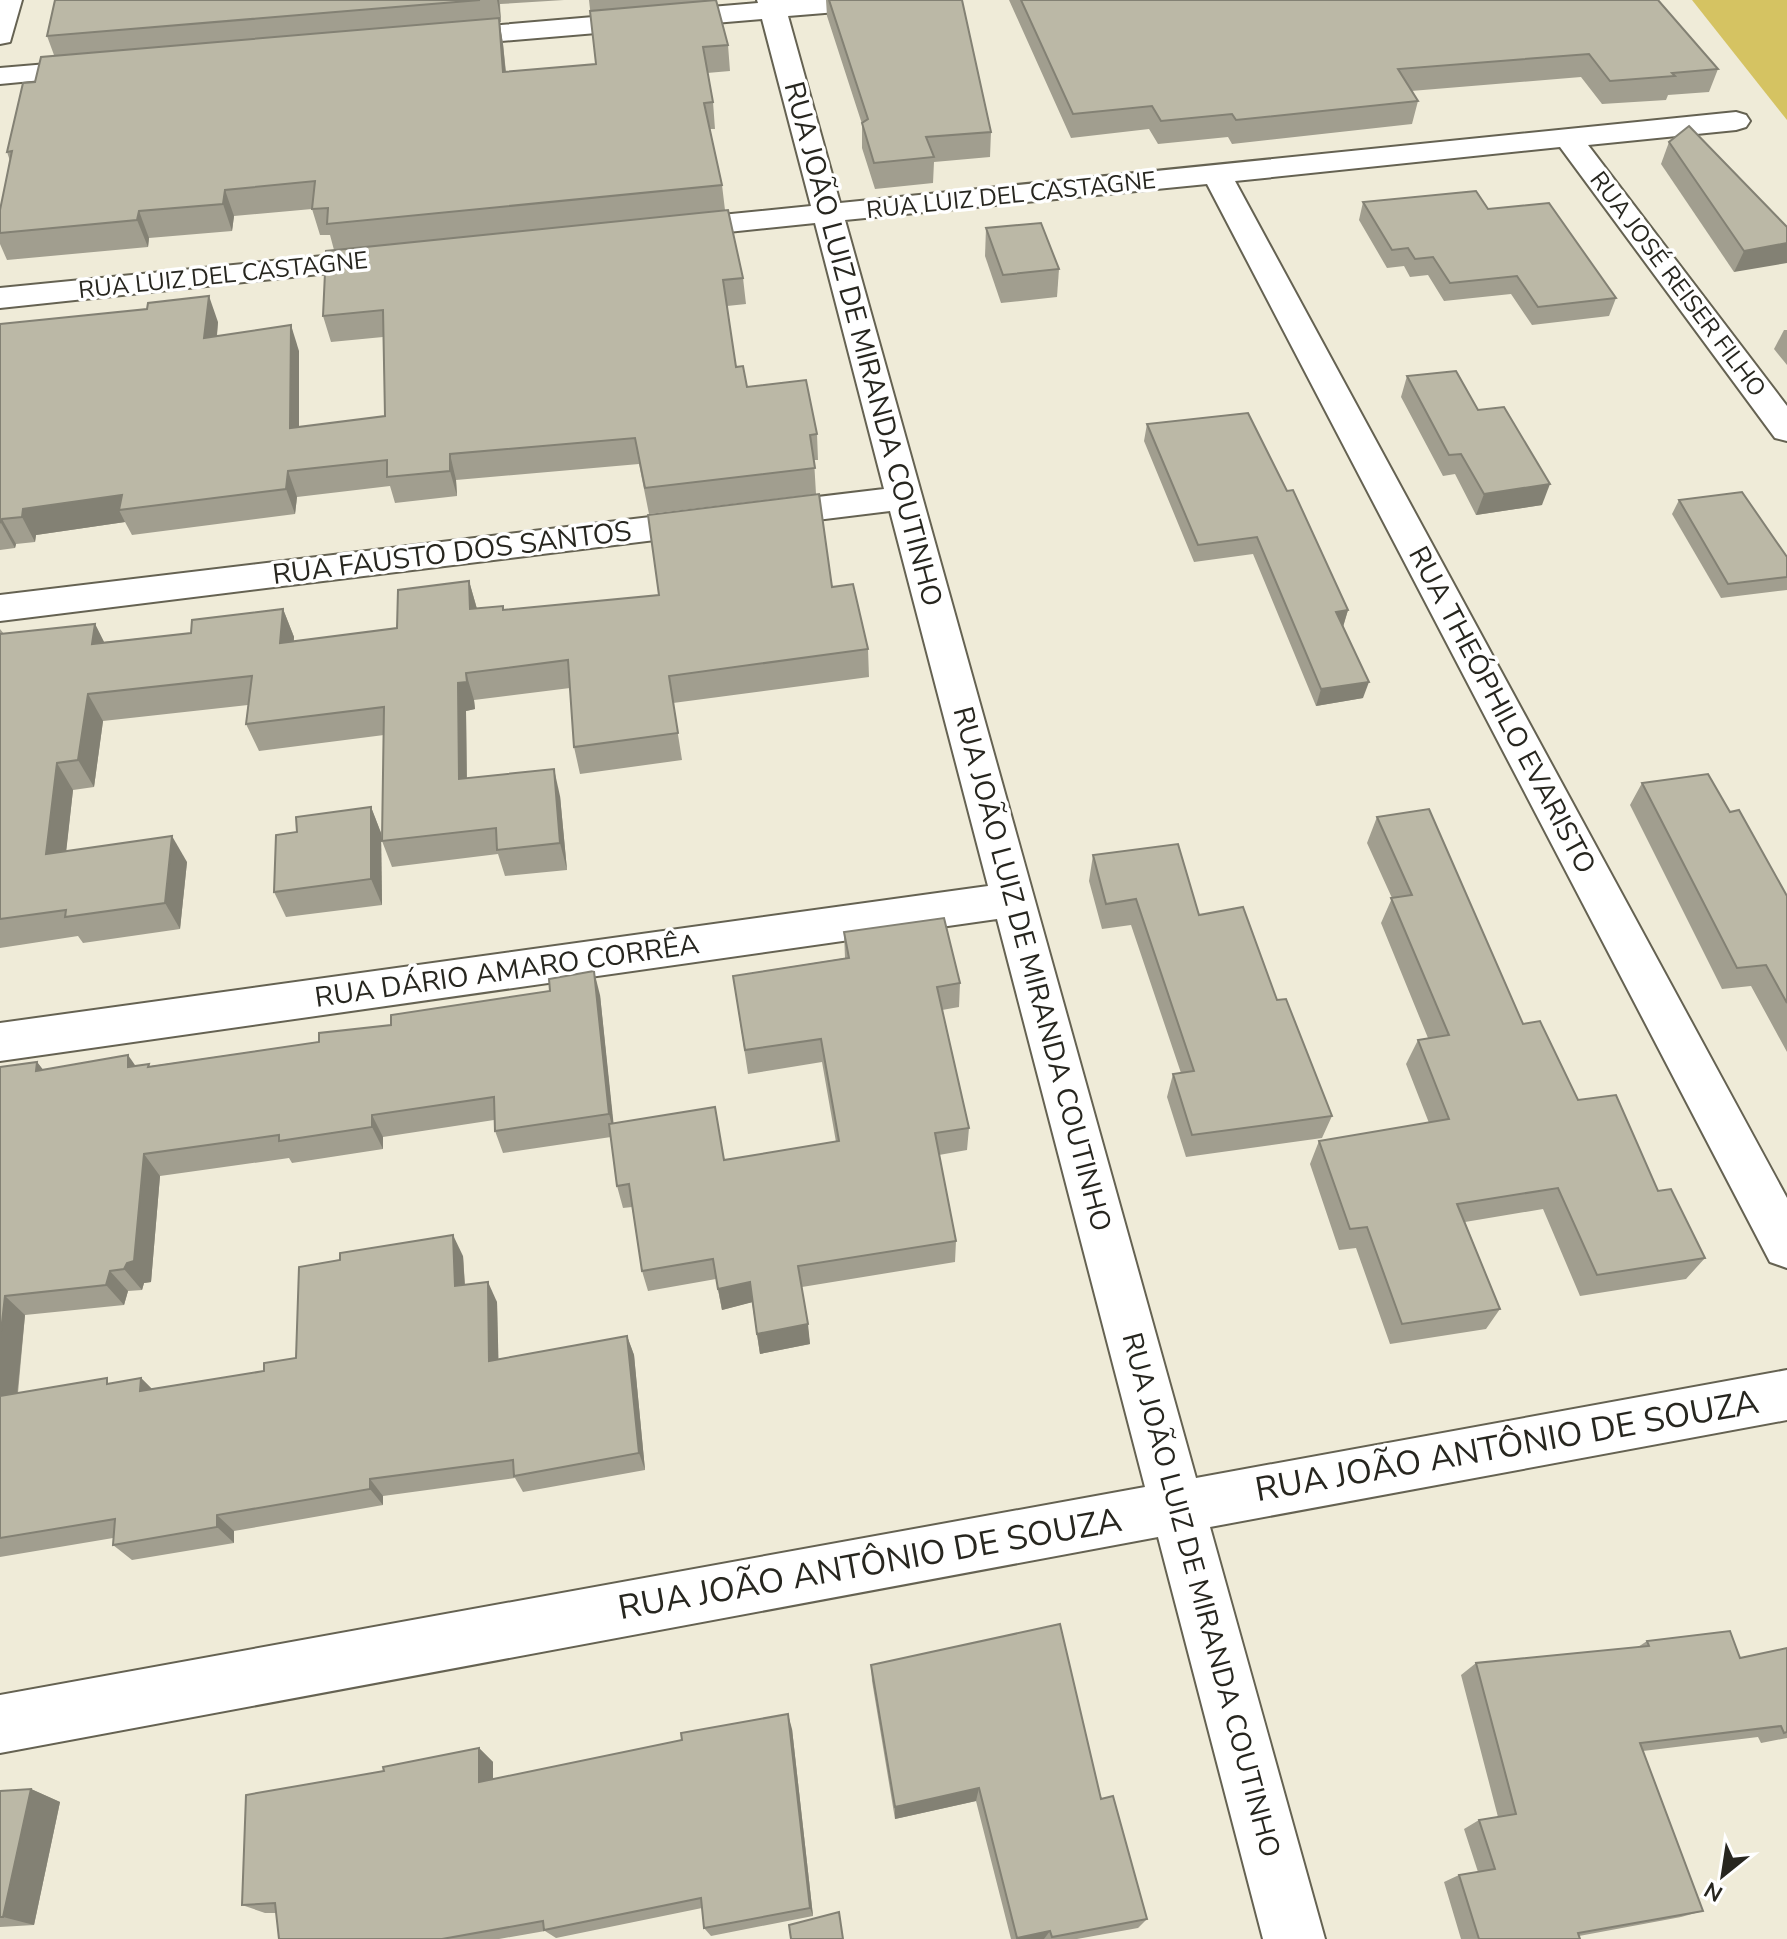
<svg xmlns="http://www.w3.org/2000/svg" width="1787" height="1939" font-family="'Nunito Sans',sans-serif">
	<rect width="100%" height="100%" fill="#efebd8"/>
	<!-- green -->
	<polygon fill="#d5c362" points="1692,0 1787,0 1787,120"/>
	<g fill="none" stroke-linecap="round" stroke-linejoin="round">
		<!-- minor casing -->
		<g stroke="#656252" stroke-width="4">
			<g id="minor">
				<polygon points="0,0 22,0 10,42 0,44"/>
				<polygon points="757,0 899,0 895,6 886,8 788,16 840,203 1736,112 1746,115 1750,121 1746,127 1736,130 1588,145 1787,406 1787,441 1775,438 1560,147 1235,181 1787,1198 1787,1268 1770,1262 1207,184 845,220 1196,1478 1787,1370 1787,1420 1210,1527 1325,1939 1263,1939 1158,1537 0,1753 0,1695 1145,1487 997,919 0,1061 0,1023 988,886 890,511 0,621 0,595 884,489 815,223 671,238 660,235 656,229 660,223 671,220 811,206 762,19 442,46 432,44 429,38 432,32 442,30 758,3"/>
				<polygon points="95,60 105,62 109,68 105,74 0,84 0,68"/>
				<polygon points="384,250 395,252 400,259 395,266 0,308 0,288"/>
			</g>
		</g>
		<!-- minor -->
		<use href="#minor" fill="#fff" fill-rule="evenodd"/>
	</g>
	<!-- wall -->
	<g fill="#a19e8f">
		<polygon points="55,0 564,0 500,4 501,22 499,22 503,44 506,72 596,64 589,0 716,0 728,45 730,71 707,73 713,102 715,129 710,129 722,185 725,210 743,278 746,304 727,306 736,367 747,387 817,434 818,460 814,460 816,494 649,514 639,464 456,480 457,496 395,503 390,486 297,497 295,514 132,535 125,522 36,535 35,542 16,544 15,548 0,550 0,324 218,322 217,336 299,351 299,427 385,416 383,337 331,342 323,316 334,250 330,235 320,235 312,209 234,216 232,231 149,238 148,247 7,260 0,244 0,210 10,161 7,152 35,82 54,55 47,36"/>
		<polygon points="826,0 962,0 991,132 990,157 934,162 933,183 875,189 862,148 862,124 827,16"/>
		<polygon points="1009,0 1658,0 1718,69 1709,92 1668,95 1666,100 1602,104 1581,77 1411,91 1418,101 1412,124 1232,144 1228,137 1158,144 1149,129 1071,138"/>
		<polygon points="1669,142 1787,227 1734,272 1661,164"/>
		<polygon points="1363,202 1488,209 1616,298 1609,316 1532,325 1511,294 1444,301 1428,275 1410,277 1404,266 1387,268 1359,220"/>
		<polygon points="986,228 1059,269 1057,297 1001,303 985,256"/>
		<polygon points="1784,330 1787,330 1787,365 1774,349"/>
		<polygon points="1407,376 1542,505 1476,515 1455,474 1443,476 1401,397"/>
		<polygon points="1147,424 1348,610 1343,626 1363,698 1316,706 1253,554 1194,562 1144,441"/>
		<polygon points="1679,500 1787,557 1787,590 1721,598 1672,514"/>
		<polygon points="469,581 477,609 503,606 504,610 832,587 868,649 869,677 673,703 682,760 580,774 574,747 570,688 474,700 475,709 466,711 467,779 560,796 567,870 505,876 498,854 392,867 382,841 384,735 259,751 246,724 248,705 103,721 94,787 73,790 66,851 187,862 180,929 83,943 78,936 0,948 0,629 4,634 95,624 104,642 191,633 283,609 294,637 294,641 397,628"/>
		<polygon points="1642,783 1730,812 1787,896 1787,1052 1751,986 1722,989 1630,805"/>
		<polygon points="371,807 381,833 382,905 286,917 274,892"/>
		<polygon points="1377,817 1578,1100 1658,1191 1705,1258 1686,1279 1580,1296 1543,1209 1465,1222 1500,1309 1486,1329 1390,1344 1356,1248 1339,1250 1310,1164 1319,1141 1429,1123 1406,1064 1418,1040 1428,1038 1381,923 1392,898 1367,843"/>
		<polygon points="1093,855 1199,915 1277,1000 1332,1116 1322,1138 1186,1157 1167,1097 1173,1074 1181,1073 1131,925 1102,929 1089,881"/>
		<polygon points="844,932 960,983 959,1007 942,1010 969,1128 967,1150 939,1155 956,1241 955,1262 802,1287 810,1344 760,1354 752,1302 722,1310 716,1279 648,1291 642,1271 632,1207 623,1208 617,1186 611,1137 503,1153 495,1131 494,1120 383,1137 383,1149 292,1163 289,1158 160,1176 151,1282 144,1283 142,1290 128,1291 124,1305 25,1315 18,1393 112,1383 141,1378 152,1389 264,1371 296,1358 463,1256 465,1285 497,1302 498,1359 627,1336 634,1355 645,1470 523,1492 515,1478 383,1496 383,1505 234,1531 234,1543 132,1560 113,1545 113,1538 0,1557 0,1067 37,1062 43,1070 151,1066 319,1042 391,1025 600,995 613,1123 724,1160 836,1142 822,1062 748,1074 733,976 845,958"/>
		<polygon points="1647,1641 1740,1658 1787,1648 1787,1738 1761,1743 1758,1737 1643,1751 1703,1911 1681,1917 1579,1936 1580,1939 1461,1939 1444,1882 1459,1875 1478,1872 1464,1829 1479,1820 1498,1817 1461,1675 1476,1663 1638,1647"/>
		<polygon points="871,1665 1101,1799 1147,1919 1138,1928 1077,1939 1011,1939 976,1801 895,1819 872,1681"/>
		<polygon points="792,1729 813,1916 711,1936 704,1928 702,1908 556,1938 545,1931 499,1939 279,1939 276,1913 265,1913 242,1905 384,1771 479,1748 493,1762 493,1779"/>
		<polygon points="31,1789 60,1802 34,1925 0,1927 0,1791"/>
	</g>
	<!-- shaded-wall -->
	<g fill="#838174">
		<polygon points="497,0 499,0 501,22"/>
		<polygon points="499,18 503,44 508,98 503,72"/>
		<polygon points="225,190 234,216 232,231 223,204"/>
		<polygon points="139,211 149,238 148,247 137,220"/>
		<polygon points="1787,243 1787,263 1734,272 1744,251"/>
		<polygon points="209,296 218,322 214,364 204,338"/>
		<polygon points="291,325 299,351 299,454 290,428"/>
		<polygon points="450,454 456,480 457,496 450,471"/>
		<polygon points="288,471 297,497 295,514 286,489"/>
		<polygon points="1550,484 1542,505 1476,515 1484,494"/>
		<polygon points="122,495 119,510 125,522 36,535 35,542 22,517 23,509"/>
		<polygon points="2,519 16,544 15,548 1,523"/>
		<polygon points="469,581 477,609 470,609"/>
		<polygon points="283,609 294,637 291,671 280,643"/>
		<polygon points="1348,610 1343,627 1336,612"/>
		<polygon points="95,624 109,652 92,644"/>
		<polygon points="466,673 474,700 475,709 466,711 467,806 459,779 458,683"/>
		<polygon points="1369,682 1363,698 1316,706 1321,689"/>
		<polygon points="88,694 103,721 94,787 78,760"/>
		<polygon points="57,763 73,790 63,880 46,854"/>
		<polygon points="554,769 560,796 567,870 560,843"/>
		<polygon points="371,807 381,833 382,905 371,879"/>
		<polygon points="172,836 187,862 180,929 165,903"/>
		<polygon points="594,971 600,995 615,1137 609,1114"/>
		<polygon points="128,1055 144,1078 128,1067"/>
		<polygon points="37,1062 55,1085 36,1071"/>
		<polygon points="372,1115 383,1137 383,1149 372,1127"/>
		<polygon points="144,1154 160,1176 151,1282 144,1283 142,1290 124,1269"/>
		<polygon points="453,1235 463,1256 466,1306 455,1286"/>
		<polygon points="110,1271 128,1291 124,1305 106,1285"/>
		<polygon points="488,1282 497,1302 499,1380 489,1361"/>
		<polygon points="750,1282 753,1302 722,1310 718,1289"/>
		<polygon points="5,1296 25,1315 15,1415 0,1402 0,1340"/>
		<polygon points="808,1324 810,1344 760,1354 757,1334"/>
		<polygon points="627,1336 634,1355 645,1470 639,1453"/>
		<polygon points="141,1378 159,1396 140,1391"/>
		<polygon points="370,1479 383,1496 383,1505 370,1489"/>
		<polygon points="217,1515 234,1531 234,1543 217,1527"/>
		<polygon points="788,1714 792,1729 813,1916 810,1908"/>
		<polygon points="479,1748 493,1762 493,1795 479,1782"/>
		<polygon points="979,1788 976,1801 895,1819 895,1807"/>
		<polygon points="31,1789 60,1802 34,1925 3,1917"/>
		<polygon points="1050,1931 1044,1939 1017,1939 1017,1938"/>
	</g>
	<!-- building -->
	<g fill="#bbb8a6" stroke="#838174" stroke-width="2">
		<polygon points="55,0 480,0 47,36"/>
		<polygon points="716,0 728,45 703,47 713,102 704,103 722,185 327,224 328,208 312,209 315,181 225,190 223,204 139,211 137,220 0,233 0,210 12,151 7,152 23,83 35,82 41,57 499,18 503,72 596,64 590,11"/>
		<polygon points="829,0 962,0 991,132 926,137 934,157 874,163 862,123 868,119"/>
		<polygon points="1021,0 1658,0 1718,69 1672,73 1675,76 1610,81 1589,54 1398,69 1418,101 1236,120 1232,114 1161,121 1152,106 1073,114"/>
		<polygon points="1689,126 1787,227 1787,243 1744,251 1669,142"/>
		<polygon points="1476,191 1488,209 1549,203 1616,298 1538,307 1517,276 1450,283 1433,257 1415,259 1408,248 1392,250 1363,202"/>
		<polygon points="728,210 743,278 723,280 736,367 743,366 747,387 806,380 817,434 810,435 815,468 645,488 635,438 450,454 450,471 387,477 387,460 288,471 286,489 119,510 122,495 23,509 22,517 2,519 0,523 0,324 147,309 148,303 209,296 204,338 291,325 290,428 385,416 383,310 323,316 326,251"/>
		<polygon points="1041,223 1059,269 1003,275 986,228"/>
		<polygon points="1456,371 1478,410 1504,407 1550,484 1484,494 1461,454 1449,455 1407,376"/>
		<polygon points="1248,413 1287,491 1293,490 1348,610 1336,612 1369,682 1321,689 1257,537 1198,545 1147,424"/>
		<polygon points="1742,492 1787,557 1787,577 1728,584 1679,500"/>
		<polygon points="819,494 832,587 853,584 868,649 669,676 678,733 574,747 568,660 466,673 467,682 458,683 459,779 554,769 560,843 497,850 496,828 382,841 384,707 246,724 252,676 88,694 78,760 57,763 46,854 172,836 165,903 65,917 66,910 0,919 0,634 95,624 92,644 191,633 192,620 283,609 280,643 397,628 398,590 469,581 470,609 503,606 503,610 659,595 648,515"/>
		<polygon points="1708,774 1730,812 1739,810 1787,896 1787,1003 1766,965 1737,968 1642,783"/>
		<polygon points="371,807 371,879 274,892 276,835 297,832 296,817"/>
		<polygon points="1429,809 1523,1024 1540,1021 1578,1100 1616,1095 1658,1191 1671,1189 1705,1258 1597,1275 1558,1188 1457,1204 1500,1309 1402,1324 1367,1227 1350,1229 1319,1141 1449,1119 1418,1040 1449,1035 1391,898 1412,895 1377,817"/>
		<polygon points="1178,844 1199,915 1243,907 1277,1000 1286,999 1332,1116 1192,1135 1173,1074 1194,1071 1136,899 1106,904 1093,855"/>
		<polygon points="944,918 960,983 937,987 969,1128 935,1133 956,1241 798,1266 808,1324 757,1334 750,1282 718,1289 713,1259 642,1271 629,1184 617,1186 609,1124 715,1107 724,1160 839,1141 821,1039 745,1050 733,976 849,958 844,932"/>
		<polygon points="594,971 609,1114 495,1131 494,1097 372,1115 372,1127 279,1141 279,1135 144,1154 134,1261 127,1263 124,1269 110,1271 106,1285 5,1296 0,1340 0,1067 37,1062 36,1071 128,1055 128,1067 149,1064 148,1067 319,1042 319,1033 391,1025 391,1015 550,991 549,979"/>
		<polygon points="453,1235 455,1286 488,1282 489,1361 627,1336 639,1453 514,1476 513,1460 370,1479 370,1489 217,1515 217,1527 113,1545 115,1519 0,1538 0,1396 107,1378 107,1384 141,1378 140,1391 264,1371 264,1363 296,1358 299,1267 340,1260 340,1253"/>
		<polygon points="1060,1624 1101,1799 1113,1796 1147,1919 1052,1937 1050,1931 1017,1938 979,1788 895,1807 871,1665"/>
		<polygon points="1730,1631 1740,1658 1787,1648 1787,1732 1784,1733 1781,1726 1640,1743 1703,1911 1578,1933 1580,1939 1479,1939 1459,1875 1495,1869 1479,1820 1516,1814 1476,1663 1649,1646 1647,1641"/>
		<polygon points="788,1714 810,1908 704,1928 701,1898 544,1930 543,1921 442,1939 279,1939 275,1903 242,1905 246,1795 384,1771 383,1767 479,1748 479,1782 682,1740 681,1733"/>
		<polygon points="31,1789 3,1917 0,1917 0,1791"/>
		<polygon points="839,1912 843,1939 791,1939 789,1925"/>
	</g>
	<g text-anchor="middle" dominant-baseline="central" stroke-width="7" stroke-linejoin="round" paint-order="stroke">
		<!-- far-street labels -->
		<g font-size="24" fill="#27261f" stroke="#fff">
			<text transform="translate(1011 195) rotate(-6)">RUA LUIZ DEL CASTAGNE</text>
			<text transform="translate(223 275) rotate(-6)">RUA LUIZ DEL CASTAGNE</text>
			<text transform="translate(1678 284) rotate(53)">RUA JOSÉ REISER FILHO</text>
		</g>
		<!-- street labels -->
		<g font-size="28" fill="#27261f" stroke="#fff">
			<text transform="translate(863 344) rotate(75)">RUA JOÃO LUIZ DE MIRANDA COUTINHO</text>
			<text transform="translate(452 553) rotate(-7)">RUA FAUSTO DOS SANTOS</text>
			<text transform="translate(1502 710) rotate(62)">RUA THEÓPHILO EVARISTO</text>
			<text transform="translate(1032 969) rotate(75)">RUA JOÃO LUIZ DE MIRANDA COUTINHO</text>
			<text transform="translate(507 971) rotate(-8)">RUA DÁRIO AMARO CORRÊA</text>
			<text transform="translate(1201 1595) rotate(75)">RUA JOÃO LUIZ DE MIRANDA COUTINHO</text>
		</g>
		<!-- near-street labels -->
		<g font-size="34" fill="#27261f" stroke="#fff">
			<text transform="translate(1507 1446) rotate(-10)">RUA JOÃO ANTÔNIO DE SOUZA</text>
			<text transform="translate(870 1564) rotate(-10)">RUA JOÃO ANTÔNIO DE SOUZA</text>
		</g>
	</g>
	<!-- north arrow -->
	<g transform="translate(1723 1875) rotate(210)" stroke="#ffffff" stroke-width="6" paint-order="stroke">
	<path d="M0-6L14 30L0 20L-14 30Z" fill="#27261f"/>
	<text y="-12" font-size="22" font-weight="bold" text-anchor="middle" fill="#27261f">N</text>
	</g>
</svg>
